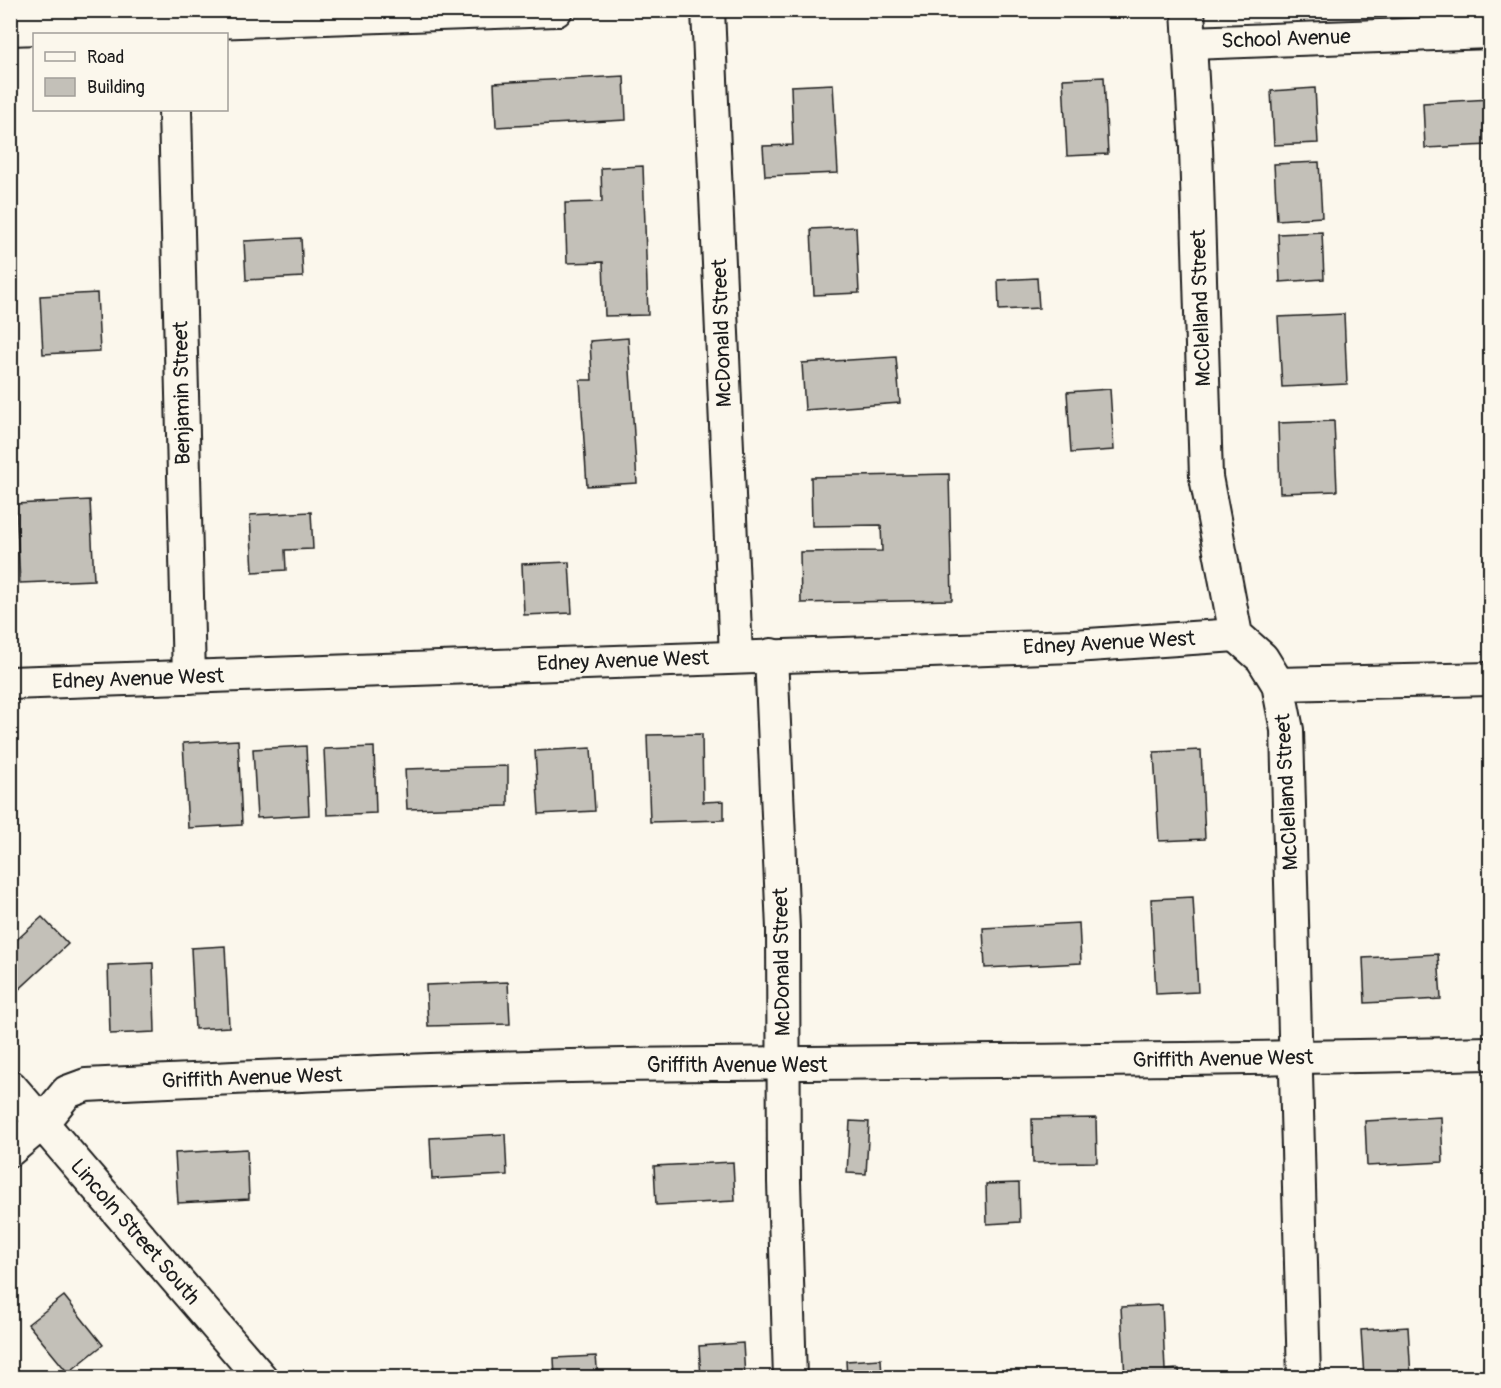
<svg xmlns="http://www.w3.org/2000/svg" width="1501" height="1388" font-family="Pangolin,sans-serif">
	<rect width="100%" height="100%" fill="#fbf7ec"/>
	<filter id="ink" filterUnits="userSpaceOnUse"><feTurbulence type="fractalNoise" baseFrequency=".0167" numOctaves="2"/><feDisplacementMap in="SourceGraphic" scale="12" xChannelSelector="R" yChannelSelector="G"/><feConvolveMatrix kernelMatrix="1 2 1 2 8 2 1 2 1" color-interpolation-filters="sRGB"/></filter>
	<g filter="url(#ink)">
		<!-- building -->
		<g fill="#c3c0b8" stroke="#1c1c1c" stroke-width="1.5">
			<polygon points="624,76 626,120 496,127 494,83"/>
			<polygon points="1104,77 1108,154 1067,156 1063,79"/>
			<polygon points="833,84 838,173 765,176 763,146 793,145 791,86"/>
			<polygon points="1315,88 1318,143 1274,145 1271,91"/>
			<polygon points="1490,99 1490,145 1425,148 1423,103"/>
			<polygon points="1319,162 1322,217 1277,220 1274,164"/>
			<polygon points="643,166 648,315 605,316 603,262 567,263 565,203 602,202 601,168"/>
			<polygon points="856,227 859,293 814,295 811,229"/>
			<polygon points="1322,232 1324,279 1280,282 1278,234"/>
			<polygon points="301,238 303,277 246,280 244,241"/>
			<polygon points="1037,278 1039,308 999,310 998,280"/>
			<polygon points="97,293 100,351 43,354 40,296"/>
			<polygon points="1344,314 1347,384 1282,387 1278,317"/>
			<polygon points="628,338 637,483 587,486 580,380 592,380 590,341"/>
			<polygon points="896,357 900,403 805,410 802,363"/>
			<polygon points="1110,389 1114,450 1071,453 1067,392"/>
			<polygon points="1334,421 1337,491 1280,493 1278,423"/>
			<polygon points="949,474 952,600 801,603 800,552 882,551 881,525 812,526 811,477"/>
			<polygon points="90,500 94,580 20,583 16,504"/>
			<polygon points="311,512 313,549 285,550 286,570 253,572 250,515"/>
			<polygon points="569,562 572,613 524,615 522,564"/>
			<polygon points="702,734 703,802 724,801 724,820 650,822 647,735"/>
			<polygon points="238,740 242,825 188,828 183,743"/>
			<polygon points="306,746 309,815 257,818 253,749"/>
			<polygon points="374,747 376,813 327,815 324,749"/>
			<polygon points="591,748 595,811 539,814 535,751"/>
			<polygon points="1201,750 1205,839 1159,841 1154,752"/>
			<polygon points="508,766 508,806 407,809 405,769"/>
			<polygon points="1193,897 1198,992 1156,994 1151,899"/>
			<polygon points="42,917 68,944 12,996 10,946"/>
			<polygon points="1079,923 1081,963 985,968 983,928"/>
			<polygon points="225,946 229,1027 195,1029 191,948"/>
			<polygon points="1438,954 1441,999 1365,1003 1363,958"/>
			<polygon points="153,963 155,1032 110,1034 108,965"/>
			<polygon points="508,982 510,1024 428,1026 426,985"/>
			<polygon points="1441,1117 1443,1162 1367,1166 1365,1121"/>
			<polygon points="1096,1118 1097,1162 1033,1163 1032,1119"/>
			<polygon points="850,1121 869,1122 866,1174 847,1173"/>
			<polygon points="505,1134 507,1175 432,1179 430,1138"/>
			<polygon points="247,1149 249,1199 178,1203 175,1153"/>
			<polygon points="733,1162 735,1201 656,1205 654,1166"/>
			<polygon points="1019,1183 1020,1222 987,1224 986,1184"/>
			<polygon points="64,1296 103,1345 68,1373 28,1324"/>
			<polygon points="1162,1305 1165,1370 1179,1369 1180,1378 1125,1378 1121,1307"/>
			<polygon points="1408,1327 1411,1378 1364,1378 1361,1330"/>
			<polygon points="743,1343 745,1378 701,1378 699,1346"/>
			<polygon points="596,1356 598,1378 555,1378 554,1358"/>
			<polygon points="881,1359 882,1378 847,1378 846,1361"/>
		</g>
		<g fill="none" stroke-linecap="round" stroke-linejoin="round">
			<!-- minor casing -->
			<g stroke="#1c1c1c" stroke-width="36">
				<g id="minor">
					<polyline points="708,10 736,656"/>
					<polyline points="1188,10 1196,148 1206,477 1236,635 1262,658 1278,684 1287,730 1304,1378"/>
					<polyline points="10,29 556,10"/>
					<polyline points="1190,43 1490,32"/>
					<polyline points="175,110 189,677"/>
					<polyline points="771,655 783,929 784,1182 790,1378"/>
					<polyline points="10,683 1074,646 1236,635"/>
					<polyline points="1278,684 1490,679"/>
					<polyline points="10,1086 261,1378"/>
					<path d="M10,1150L42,1123L67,1092L86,1085C295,1075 505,1065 714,1064C973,1061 1232,1060 1490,1053"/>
				</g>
			</g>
			<!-- minor -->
			<use href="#minor" stroke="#fbf7ec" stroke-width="32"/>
		</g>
	</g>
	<g text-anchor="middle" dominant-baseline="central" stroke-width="4.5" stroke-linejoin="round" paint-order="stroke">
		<!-- street labels -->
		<g font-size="21" fill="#1c1c1c" stroke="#fbf7ec">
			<text transform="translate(1286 39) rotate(-2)">School Avenue</text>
			<text transform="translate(1201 308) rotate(-92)">McClelland Street</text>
			<text transform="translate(722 333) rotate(-92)">McDonald Street</text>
			<text transform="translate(182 393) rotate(-91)">Benjamin Street</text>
			<text transform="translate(1109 643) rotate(-3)">Edney Avenue West</text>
			<text transform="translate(623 661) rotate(-2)">Edney Avenue West</text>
			<text transform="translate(138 679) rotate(-2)">Edney Avenue West</text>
			<text transform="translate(1287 792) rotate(-93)">McClelland Street</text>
			<text transform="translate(782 962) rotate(-91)">McDonald Street</text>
			<text transform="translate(1223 1059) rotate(-1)">Griffith Avenue West</text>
			<text x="737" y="1065">Griffith Avenue West</text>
			<text transform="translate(252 1078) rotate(-2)">Griffith Avenue West</text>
			<text transform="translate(135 1232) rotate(49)">Lincoln Street South</text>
		</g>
	</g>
	<!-- margin -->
	<rect width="1501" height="1388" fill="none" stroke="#fbf7ec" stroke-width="36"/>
	<rect x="18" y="18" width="1465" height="1352" fill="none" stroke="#1c1c1c" stroke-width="2" filter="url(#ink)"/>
	<!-- legend -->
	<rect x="33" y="33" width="195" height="78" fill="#fbf7ec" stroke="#a29f99" stroke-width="1.5"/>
	<rect x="45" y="52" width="30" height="9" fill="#fbf7ec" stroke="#a29f99" stroke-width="1.5"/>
	<text x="87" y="63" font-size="18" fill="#1c1c1c">Road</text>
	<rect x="45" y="78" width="30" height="18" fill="#c3c0b8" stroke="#a29f99" stroke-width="1.5"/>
	<text x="87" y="93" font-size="18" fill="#1c1c1c">Building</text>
</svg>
